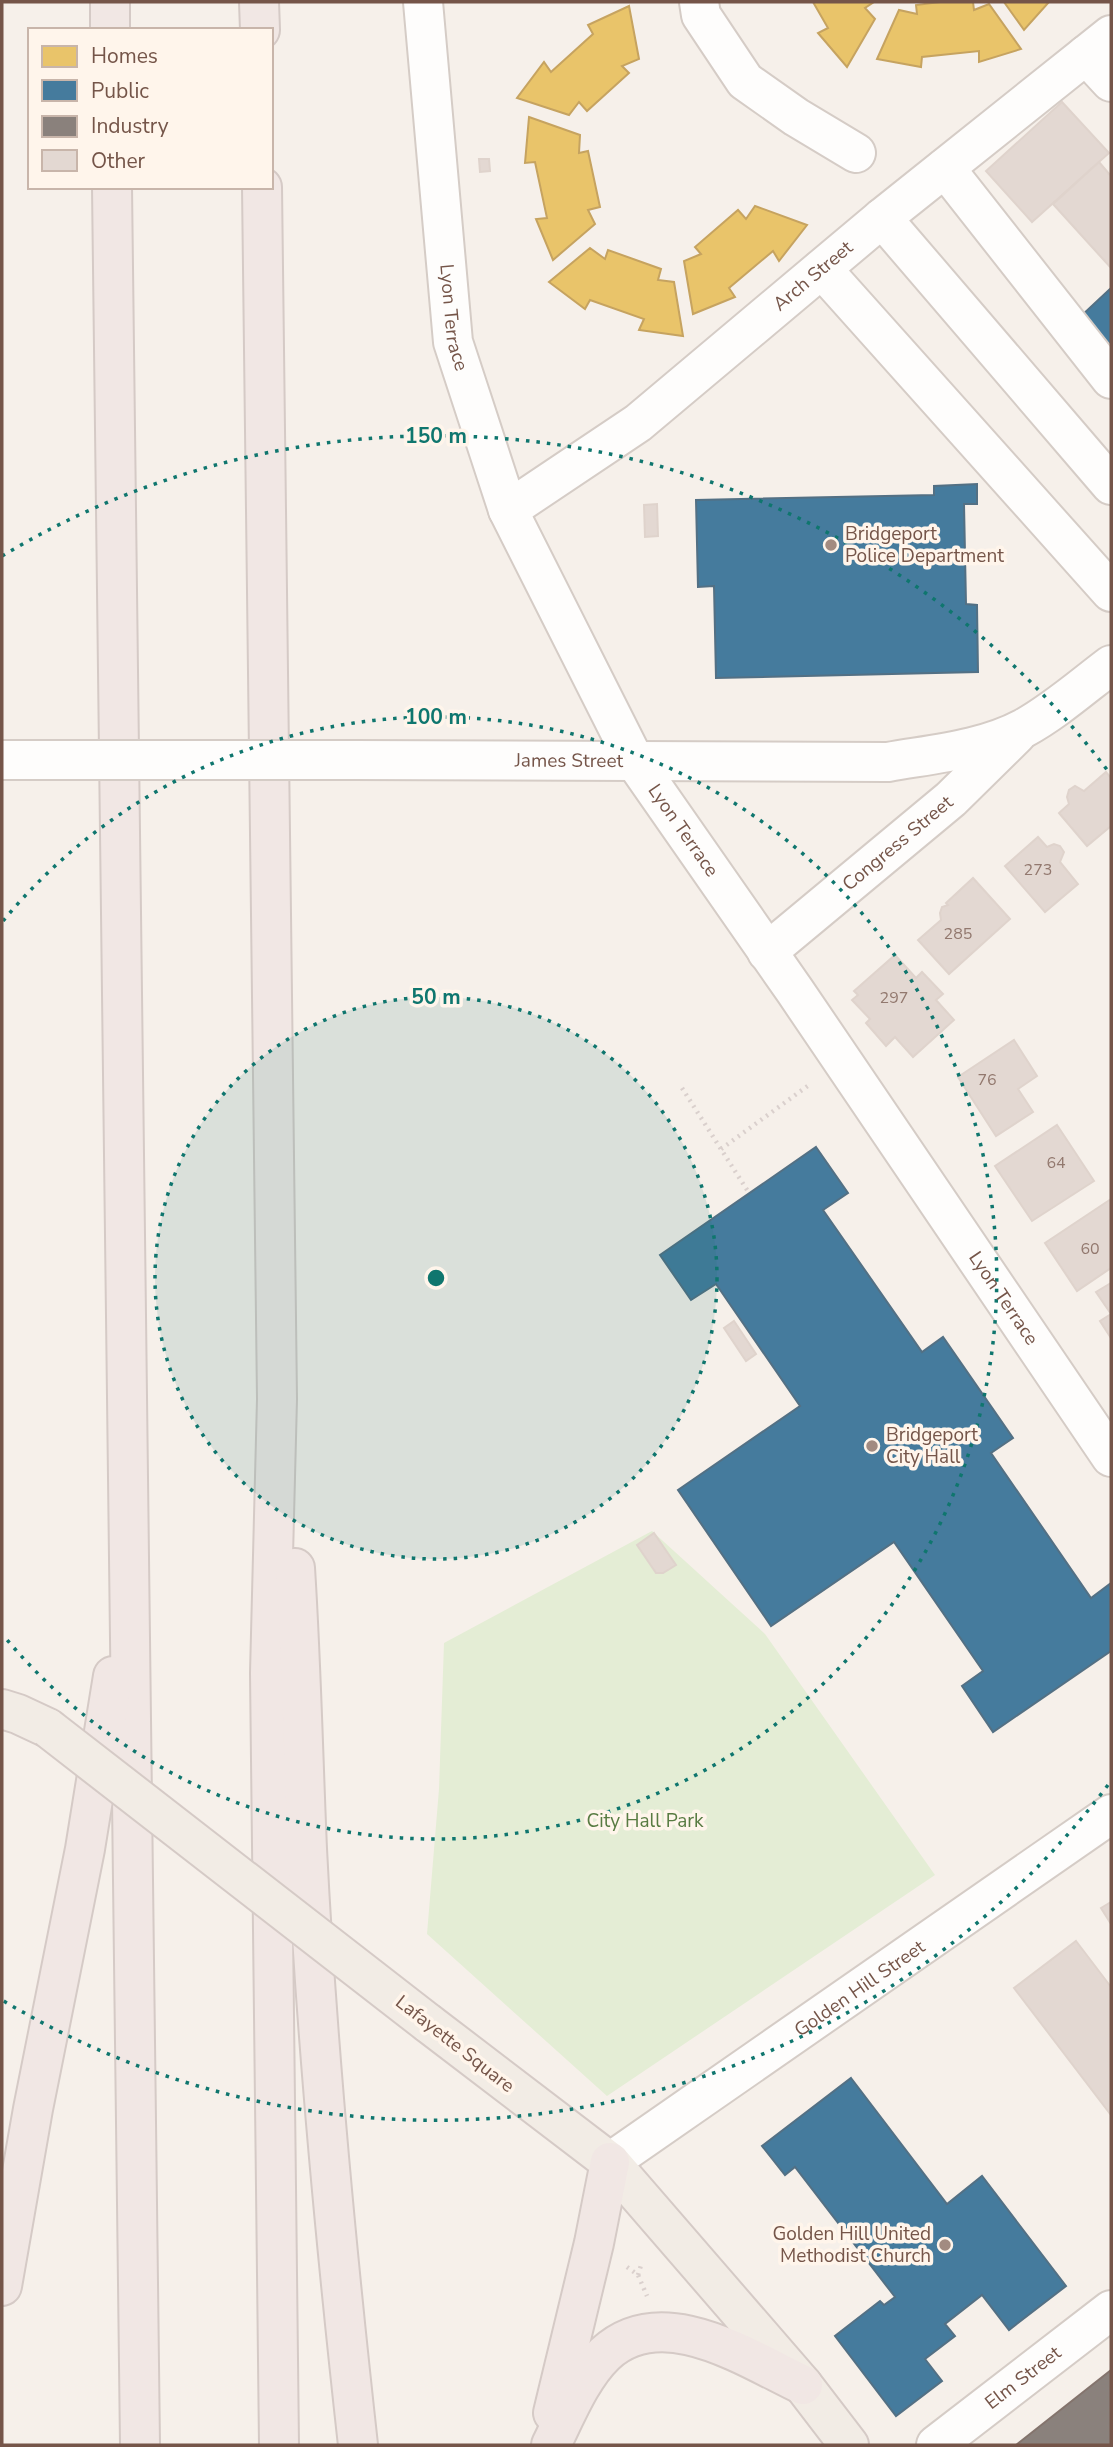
<svg xmlns="http://www.w3.org/2000/svg" width="1113" height="2447" font-family="'Nunito Sans',sans-serif">
	<rect width="100%" height="100%" fill="#f6f0ea"/>
	<!-- green -->
	<polygon fill="#e4edd5" points="652,1531 765,1634 935,1875 607,2096 427,1934 439,1789 444,1643"/>
	<!-- homes -->
	<g fill="#e9c46a" stroke="#c6a360" stroke-width="2">
		<polygon points="813,2 874,2 865,8 875,19 847,67 818,33 828,28"/>
		<polygon points="940,2 973,2 974,10 989,4 1021,49 979,62 979,51 922,57 921,67 877,59 899,10 917,14 916,5"/>
		<polygon points="1004,2 1049,2 1024,30"/>
		<polygon points="629,6 639,59 622,66 629,73 587,111 579,102 569,115 517,98 544,62 551,72 593,34 588,25"/>
		<polygon points="529,117 580,135 579,153 588,151 600,207 588,210 595,224 553,260 536,219 547,218 535,162 525,163"/>
		<polygon points="755,206 807,225 779,261 773,251 729,288 735,297 693,314 684,261 701,254 695,247 738,210 746,219"/>
		<polygon points="590,248 605,259 608,250 661,269 658,280 674,282 683,336 639,330 644,319 590,300 585,309 549,282"/>
	</g>
	<!-- public -->
	<g fill="#457b9d" stroke="#537084" stroke-width="2">
		<polygon points="1111,288 1111,346 1109,344 1107,346 1080,317"/>
		<polygon points="977,484 977,504 964,504 966,604 977,605 978,672 716,678 714,586 698,587 696,500 934,495 934,486"/>
		<polygon points="816,1147 848,1193 823,1210 922,1352 943,1337 1013,1438 991,1453 1091,1598 1111,1583 1111,1651 993,1732 962,1686 983,1671 894,1542 771,1626 678,1490 800,1406 716,1284 691,1300 660,1255"/>
		<polygon points="851,2078 947,2204 982,2176 1066,2286 1009,2330 982,2295 945,2324 955,2336 925,2359 942,2381 896,2416 835,2336 880,2301 884,2305 895,2297 795,2167 785,2175 762,2146"/>
	</g>
	<!-- industry -->
	<polygon fill="#8a817c" stroke="#84746d" stroke-width="2" points="1111,2370 1111,2445 1016,2445"/>
	<!-- building -->
	<g fill="#e3d8d2" stroke="#dfd3cc" stroke-width="2">
		<polygon points="1062,102 1109,153 1032,222 986,171"/>
		<polygon points="479,159 489,159 490,171 480,172"/>
		<polygon points="1099,162 1111,176 1111,268 1053,204"/>
		<polygon points="657,504 658,536 645,537 644,505"/>
		<polygon points="1106,772 1111,778 1111,826 1087,846 1059,813 1069,804 1067,797 1069,790 1075,786 1084,791"/>
		<polygon points="1038,837 1047,847 1054,844 1060,846 1064,852 1060,862 1078,884 1045,912 1005,866"/>
		<polygon points="973,878 1010,919 949,974 918,940 941,920 940,913 942,907 948,905 946,903"/>
		<polygon points="895,955 916,978 922,972 943,994 936,1000 954,1020 913,1057 895,1037 886,1046 866,1023 870,1019 852,1000 858,995 854,991"/>
		<polygon points="1014,1040 1037,1076 1018,1089 1033,1112 996,1136 958,1077"/>
		<polygon points="1057,1125 1094,1181 1032,1221 995,1166"/>
		<polygon points="1111,1199 1111,1268 1077,1291 1045,1243"/>
		<polygon points="1111,1283 1111,1338 1100,1321 1111,1314 1096,1292"/>
		<polygon points="734,1321 756,1354 746,1361 724,1328"/>
		<polygon points="654,1533 676,1565 663,1573 656,1573 637,1545"/>
		<polygon points="1111,1902 1111,1924 1101,1908"/>
		<polygon points="1076,1941 1111,1987 1111,2115 1014,1988"/>
	</g>
	<g fill="none" stroke-linecap="round" stroke-linejoin="round">
		<!-- minor casing -->
		<g stroke="#d5ccc6" stroke-width="42">
			<g id="minor">
				<path id="s1" d="M423,2L453,342L508,510L634,760L795,991L1111,1457"/>
				<polyline points="699,2 701,15 745,81 796,117 856,153"/>
				<polyline points="1086,55 1111,82"/>
				<polyline points="945,168 1111,379"/>
				<polyline points="882,218 1111,485"/>
				<polyline points="822,269 1111,592"/>
				<path id="s2" d="M508,510L638,423L882,218L1111,35"/>
				<polyline points="2,760 28,760"/>
				<path id="s3" d="M352,760L888,762C933,754 983,750 1024,728C1055,711 1083,686 1111,665"/>
				<path id="s4" d="M767,952L951,799L1016,735"/>
				<path id="s5" d="M610,2162L1111,1814"/>
				<path id="s6" d="M936,2445L1111,2310"/>
			</g>
		</g>
		<!-- major casing -->
		<g stroke="#d5cac6" stroke-width="42">
			<g id="major">
				<polyline points="2,1709 18,1714 48,1728"/>
				<polyline points="428,2023 610,2162 803,2385 849,2445"/>
			</g>
		</g>
		<!-- highway casing -->
		<g stroke="#d5cac6" stroke-width="42">
			<g id="highway">
				<polyline points="110,2 110,30"/>
				<polyline points="259,2 260,30"/>
				<polyline points="112,187 140,2445"/>
				<polyline points="262,187 277,1399 270,1673 279,2445"/>
				<path d="M295,1568C301,1661 303,1755 307,1849C317,2048 336,2247 358,2445"/>
				<polyline points="2,2286 33,2109 85,1849 113,1676"/>
				<polyline points="553,2413 594,2243 610,2162"/>
				<path d="M551,2445C566,2415 581,2377 605,2354C662,2301 746,2358 803,2385"/>
			</g>
		</g>
		<!-- path -->
		<g stroke="#dad0cd" stroke-width="4.5" stroke-dasharray="2 5" stroke-linecap="butt">
			<polyline points="682,1088 749,1193"/>
			<polyline points="721,1149 809,1085"/>
			<polyline points="627,2267 638,2275 647,2296"/>
			<polyline points="638,2275 642,2262"/>
		</g>
		<!-- minor -->
		<use href="#minor" stroke="#fefdfc" stroke-width="38"/>
		<!-- major -->
		<use href="#major" stroke="#f2ece5" stroke-width="38"/>
		<!-- highway -->
		<use href="#highway" stroke="#f1e7e4" stroke-width="38"/>
		<!-- minor-bridge casing -->
		<g stroke="#d5ccc6" stroke-width="42" stroke-linecap="butt">
			<polyline id="minor-bridge" points="28,760 352,760"/>
		</g>
		<!-- major-bridge casing -->
		<g stroke="#d5cac6" stroke-width="42" stroke-linecap="butt">
			<polyline id="major-bridge" points="48,1728 428,2023"/>
		</g>
		<!-- minor-bridge -->
		<use href="#minor-bridge" stroke="#fefdfc" stroke-width="38"/>
		<!-- major-bridge -->
		<use href="#major-bridge" stroke="#f2ece5" stroke-width="38"/>
	</g>
	<!-- distance rings -->
	<circle cx="436" cy="1278" r="281" fill="#0f766e" fill-opacity=".12"/>
	<g fill="none" stroke="#0f766e" stroke-width="3.5" stroke-dasharray="3.5 7">
		<circle cx="436" cy="1278" r="281"/>
		<path d="M3 921A561 561 0 1 1 3 1635"/>
		<path d="M1108 1785A842 842 0 0 1 2 2000M2 556A842 842 0 0 1 1108 771"/>
	</g>
	<!-- markers -->
	<g fill="#a28b81" stroke="#fff5eb" stroke-width="2.5">
		<circle cx="831" cy="545" r="7"/>
		<circle cx="872" cy="1446" r="7"/>
		<circle cx="945" cy="2245" r="7"/>
	</g>
	<g text-anchor="middle" dominant-baseline="central" stroke-width="7" stroke-linejoin="round" paint-order="stroke">
		<!-- number labels -->
		<g font-size="16" fill="#92786e">
			<text x="1038" y="870">273</text>
			<text x="958" y="934">285</text>
			<text x="894" y="998">297</text>
			<text x="987" y="1080">76</text>
			<text x="1056" y="1163">64</text>
			<text x="1090" y="1249">60</text>
		</g>
		<!-- street labels -->
		<g font-size="19" fill="#755549" stroke="#fff5eb">
			<text stroke="none"><textPath href="#s2" startOffset="385">Arch Street</textPath></text>
			<text stroke="none"><textPath href="#s1" startOffset="317">Lyon Terrace</textPath></text>
			<text stroke="none"><textPath href="#s3" startOffset="217">James Street</textPath></text>
			<text stroke="none"><textPath href="#s1" startOffset="884">Lyon Terrace</textPath></text>
			<text stroke="none"><textPath href="#s4" startOffset="170">Congress Street</textPath></text>
			<text stroke="none"><textPath href="#s1" startOffset="1451">Lyon Terrace</textPath></text>
			<text stroke="none"><textPath href="#s5" startOffset="304">Golden Hill Street</textPath></text>
			<text transform="translate(455 2044) rotate(38)">Lafayette Square</text>
			<text stroke="none"><textPath href="#s6" startOffset="110">Elm Street</textPath></text>
		</g>
		<!-- poi labels -->
		<g font-size="19" fill="#755549" stroke="#fff5eb" text-anchor="start">
			<text x="845" y="534">Bridgeport<tspan x="845" dy="22">Police Department</tspan></text>
			<text x="886" y="1435">Bridgeport<tspan x="886" dy="22">City Hall</tspan></text>
			<text x="931" y="2234" text-anchor="end">Golden Hill United<tspan x="931" dy="22">Methodist Church</tspan></text>
		</g>
		<!-- park labels -->
		<g font-size="19" fill="#587b42" stroke="#fff5eb">
			<text x="645" y="1821">City Hall Park</text>
		</g>
	</g>
	<circle cx="436" cy="1278" r="10" fill="#0f766e" stroke="#fff5eb" stroke-width="3.5"/>
	<g font-size="21" text-anchor="middle" font-weight="bold" fill="#0f766e" stroke="#fff5eb" stroke-width="7" stroke-linejoin="round" paint-order="stroke">
		<text x="436" y="443">150 m</text>
		<text x="436" y="724">100 m</text>
		<text x="436" y="1004">50 m</text>
	</g>
	<!-- border -->
	<rect width="1113" height="2447" fill="none" stroke="#755549" stroke-width="7"/>
	<!-- legend -->
	<rect x="28" y="28" width="245" height="161" fill="#fff5eb" stroke="#c8b5aa" stroke-width="2"/>
	<rect x="42" y="46" width="35" height="21" fill="#e9c46a" stroke="#c8b5aa" stroke-width="2"/>
	<text x="91" y="63" font-size="21" fill="#755549">Homes</text>
	<rect x="42" y="80" width="35" height="21" fill="#457b9d" stroke="#c8b5aa" stroke-width="2"/>
	<text x="91" y="98" font-size="21" fill="#755549">Public</text>
	<rect x="42" y="116" width="35" height="21" fill="#8a817c" stroke="#c8b5aa" stroke-width="2"/>
	<text x="91" y="133" font-size="21" fill="#755549">Industry</text>
	<rect x="42" y="150" width="35" height="21" fill="#e3d8d2" stroke="#c8b5aa" stroke-width="2"/>
	<text x="91" y="168" font-size="21" fill="#755549">Other</text>
</svg>
